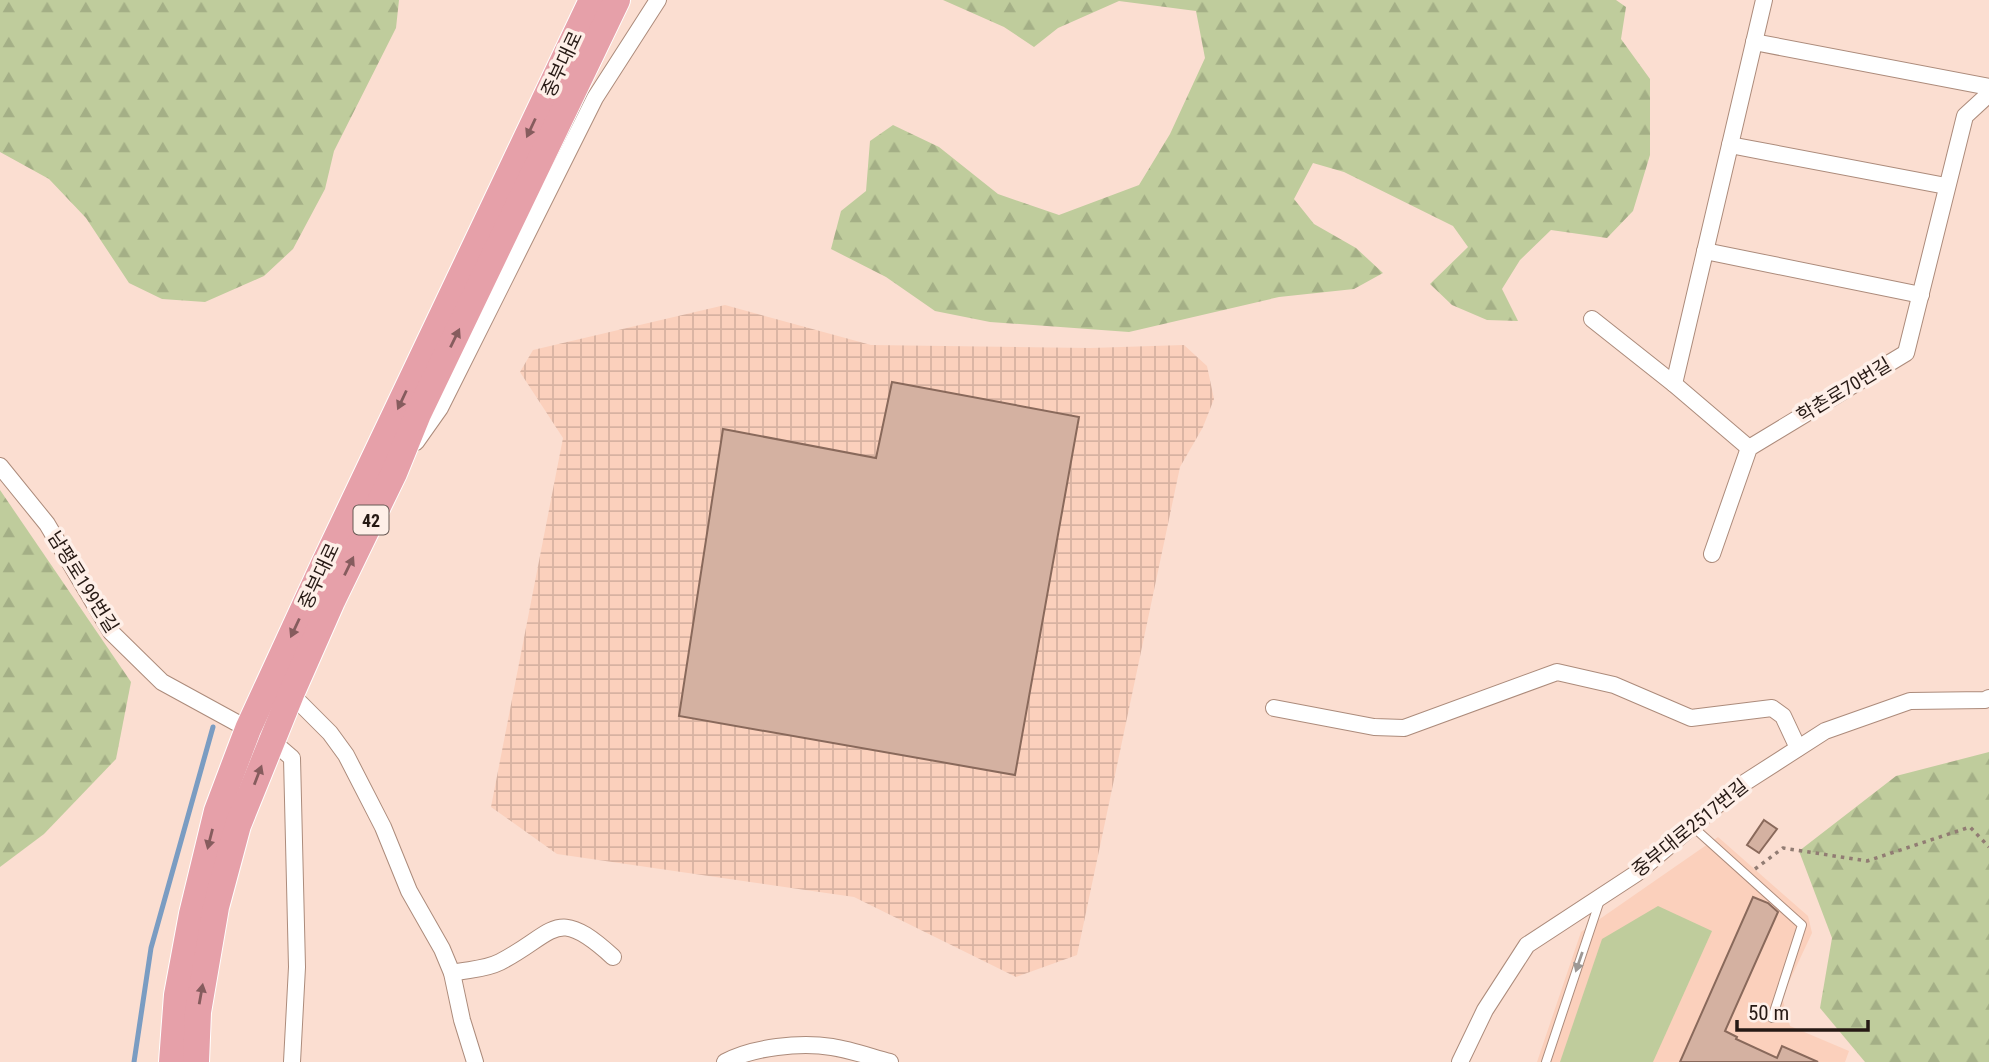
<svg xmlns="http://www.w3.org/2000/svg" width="1989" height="1062" font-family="'Roboto Condensed','Noto Sans KR',sans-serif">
	<defs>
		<pattern id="industrial-grid" width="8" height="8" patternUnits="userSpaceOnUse" patternTransform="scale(1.75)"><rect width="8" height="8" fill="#fbd0bc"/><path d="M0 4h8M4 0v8" fill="none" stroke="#d7b2a1"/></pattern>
		<pattern id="forest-firs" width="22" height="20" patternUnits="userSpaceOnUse" patternTransform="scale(1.75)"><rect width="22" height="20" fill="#bfcc9c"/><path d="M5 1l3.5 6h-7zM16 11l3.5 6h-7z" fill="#a4af86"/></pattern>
	</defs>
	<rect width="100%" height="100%" fill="#fbded1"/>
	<!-- industrial -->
	<polygon fill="url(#industrial-grid)" points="725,305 871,345 1090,348 1184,345 1207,366 1214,399 1203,427 1180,467 1077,955 1016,977 854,897 557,854 491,807 563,438 520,372 533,350"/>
	<!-- built -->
	<polygon fill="#fbd0bc" points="1718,837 1808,916 1812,933 1782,997 1790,1026 1849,1051 1845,1062 1537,1062 1581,932"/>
	<!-- forest -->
	<g fill="url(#forest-firs)">
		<polygon points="0,0 399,0 396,28 334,151 325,189 293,249 264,276 205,302 162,299 129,283 86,218 49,179 0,152"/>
		<polygon points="943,0 1616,0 1626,7 1621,39 1650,79 1650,155 1633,211 1607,238 1551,230 1520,260 1502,289 1518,321 1487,320 1452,305 1430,284 1468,247 1453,226 1344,172 1313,163 1294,199 1314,224 1356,248 1383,273 1354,289 1279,297 1129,332 990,322 935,311 886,277 831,249 841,211 866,191 870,141 893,125 939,147 998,194 1059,215 1139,185 1170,134 1205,58 1196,11 1119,1 1058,28 1034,47 1004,27"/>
		<polygon points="0,490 131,682 116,759 44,834 0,867"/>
		<polygon points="1989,752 1989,1062 1865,1062 1820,1008 1832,938 1799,851 1896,776"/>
	</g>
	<!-- park -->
	<polygon fill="#bfcc9c" points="1658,906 1712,931 1653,1062 1560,1062 1602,939"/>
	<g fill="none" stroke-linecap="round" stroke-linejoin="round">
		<!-- stream -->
		<polyline stroke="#7a9cc2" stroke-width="5" points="134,1062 151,948 213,727"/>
	</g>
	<!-- building -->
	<g fill="#d4b1a1" stroke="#89695b" stroke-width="2">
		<polygon points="892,382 1079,417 1015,775 679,716 723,429 876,458"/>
		<polygon points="1764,820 1777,829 1759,853 1747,845"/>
		<polygon points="1753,897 1768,903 1778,912 1725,1031 1737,1037 1736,1039 1777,1058 1782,1046 1818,1062 1680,1062"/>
	</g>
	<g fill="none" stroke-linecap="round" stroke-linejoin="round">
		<!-- lane casing -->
		<g stroke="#ac8b7b" stroke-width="10">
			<g id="lane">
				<polyline points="1692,826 1802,925 1772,1018"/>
				<polyline points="1546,1062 1600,900"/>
			</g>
		</g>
		<!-- street casing -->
		<g stroke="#ac8b7b" stroke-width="18">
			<g id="street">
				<polyline points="1754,42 1989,87"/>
				<polyline points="1730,145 1946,186"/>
				<polyline points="1705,251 1921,295"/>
				<polyline points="1592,319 1674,384"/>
				<polyline points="416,442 440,408 595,98 658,0"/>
				<polyline points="1749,448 1674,384 1764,0"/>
				<polyline points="0,466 47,524 111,632 162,682 248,729"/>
				<polyline points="1712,554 1749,448 1906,353 1965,116 1989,94"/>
				<polyline points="291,694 330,733 346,755 383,827 409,891 442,949 452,973 462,1020 475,1062"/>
				<polyline points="1274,708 1374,727 1404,728 1557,672 1614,685 1691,718 1772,708 1783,716 1798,748"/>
				<polyline points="271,740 292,758 297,967 292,1062"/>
				<path d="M452,973C469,969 484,970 500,962C556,933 555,904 613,957"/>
				<path d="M725,1062C753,1047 800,1042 832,1047C851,1050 871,1057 890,1062"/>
				<polyline points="1460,1062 1485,1010 1527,945 1637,873 1741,785 1825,731 1910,701 1985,700 1989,698"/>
			</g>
		</g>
		<!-- primary casing -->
		<g stroke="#fff" stroke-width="28">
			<g id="primary">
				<polyline points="172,1062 177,995 192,914 217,811 248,729 324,564 592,0"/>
				<polyline points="196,1062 198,1012 216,907 238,825 291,694 332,601 394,473 418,414 617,0"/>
			</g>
		</g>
		<!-- path -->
		<polyline stroke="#917c73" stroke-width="3.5" stroke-dasharray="3.5 5" stroke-linecap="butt" points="1755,869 1783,848 1867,861 1970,827 1989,847"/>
		<!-- lane -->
		<use href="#lane" stroke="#fff" stroke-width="8"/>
		<!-- street -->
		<use href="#street" stroke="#fff" stroke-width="16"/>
		<!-- primary -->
		<use href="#primary" stroke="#e6a0a9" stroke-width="26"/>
	</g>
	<!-- one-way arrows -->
	<defs><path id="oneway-solid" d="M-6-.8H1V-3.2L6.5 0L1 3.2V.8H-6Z" transform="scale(1.75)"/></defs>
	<g fill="#865c5e">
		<use href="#oneway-solid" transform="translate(531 128) rotate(115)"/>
		<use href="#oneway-solid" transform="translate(455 338) rotate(-64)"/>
		<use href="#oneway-solid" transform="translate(402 400) rotate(115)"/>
		<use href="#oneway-solid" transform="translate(349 566) rotate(-64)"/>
		<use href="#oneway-solid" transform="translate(295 628) rotate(115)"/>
		<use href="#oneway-solid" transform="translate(258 775) rotate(-69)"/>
		<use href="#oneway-solid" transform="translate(210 839) rotate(104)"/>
		<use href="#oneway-solid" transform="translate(201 994) rotate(-80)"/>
	</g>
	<use fill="#9d9895" href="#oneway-solid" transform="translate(1579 962) rotate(109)"/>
	<g text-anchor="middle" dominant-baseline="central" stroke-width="7" stroke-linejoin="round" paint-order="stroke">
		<!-- shield labels -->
		<rect fill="#feefe8" stroke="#675954" stroke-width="2" x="353.5" y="505.5" width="35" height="29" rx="5"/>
		<g font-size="18" font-weight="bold" fill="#261914">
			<text x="371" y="520">42</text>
		</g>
		<!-- street labels -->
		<g font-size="19" fill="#261914" stroke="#feefe8">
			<text transform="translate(562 64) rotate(-65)">중부대로</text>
			<text transform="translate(1844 390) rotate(-31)">학촌로70번길</text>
			<text transform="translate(319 576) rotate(-65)">중부대로</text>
			<text transform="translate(83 582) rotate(58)">남평로199번길</text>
			<text transform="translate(1690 828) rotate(-39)">중부대로2517번길</text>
		</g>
	</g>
	<!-- scale -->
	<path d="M1737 1020v10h131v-10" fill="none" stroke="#261914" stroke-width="3.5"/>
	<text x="1748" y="1020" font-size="21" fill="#261914" stroke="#feefe8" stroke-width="5" paint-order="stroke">50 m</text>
</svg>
